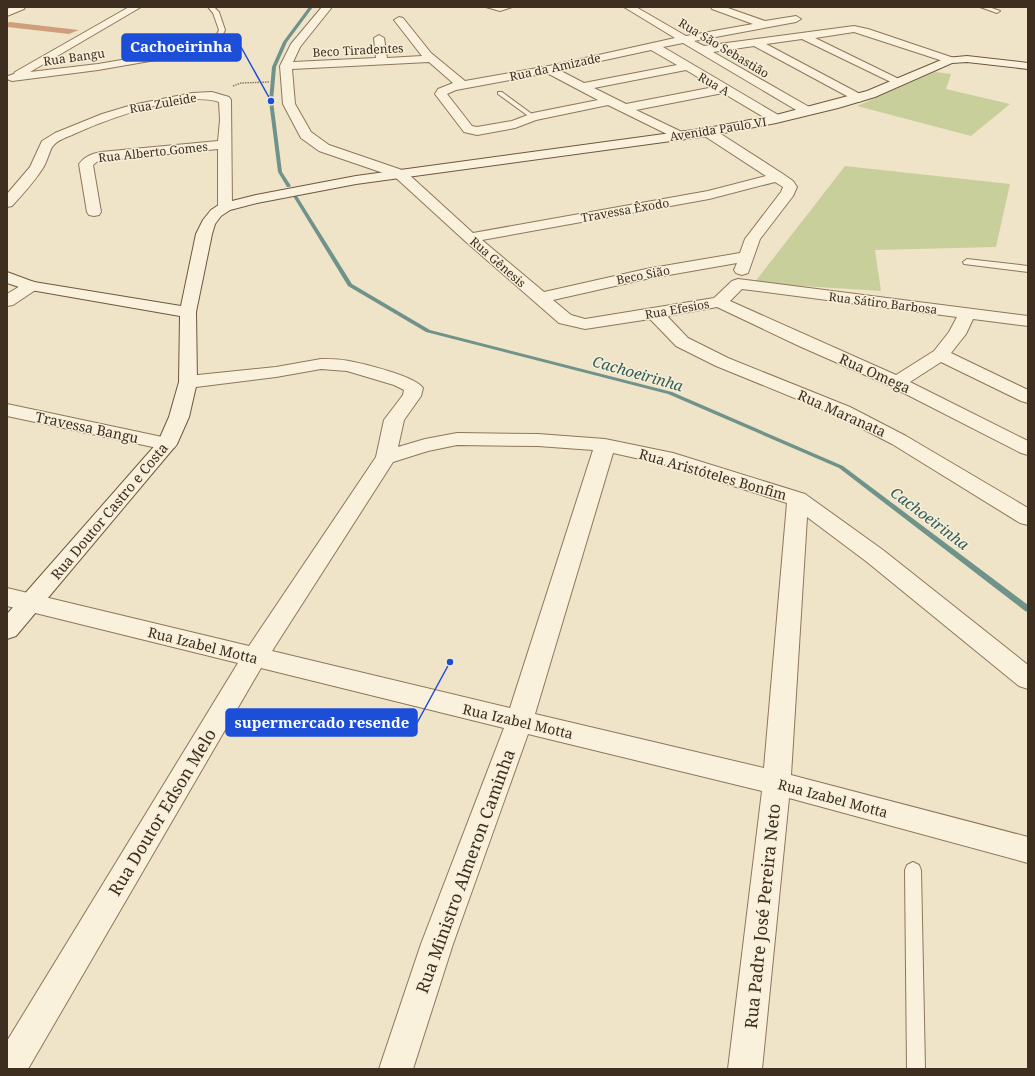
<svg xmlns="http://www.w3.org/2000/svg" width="1035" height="1076" font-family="'Noto Serif',serif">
	<rect width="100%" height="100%" fill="#f0e4c8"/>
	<!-- green -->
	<g fill="#c9cf9b">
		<polygon points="935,72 951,74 946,89 1010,104 971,136 857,106"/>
		<polygon points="845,166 1010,184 996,247 875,250 881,291 754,283"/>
	</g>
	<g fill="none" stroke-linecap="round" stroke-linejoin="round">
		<!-- stream -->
		<g fill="#6f938a" fill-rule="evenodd">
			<polygon points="309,7 313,7 287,42 276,67 273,101 282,172 291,186 289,187 287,187 278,172 269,101 272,67 283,42"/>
			<polygon points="293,195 297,196 352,284 430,330 672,392 843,466 1028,605 1028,612 1025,611 839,468 668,394 426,332 348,286 293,196"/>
		</g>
	</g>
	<!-- building -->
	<polygon fill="#cf9f7d" points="10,22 79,30 69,34 7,27 7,23"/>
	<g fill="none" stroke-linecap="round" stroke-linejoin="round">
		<!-- lane casing -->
		<g stroke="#8d765c" stroke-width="2">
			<g id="lane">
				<polygon points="208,7 214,7 219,12 225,30 218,44 215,46 212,44 219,30 213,13"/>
				<polygon points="486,7 512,7 500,11"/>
				<polygon points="980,7 989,7 1000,11 997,13"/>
				<polygon points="498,92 502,92 536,117 531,118 498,94"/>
				<polygon points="967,259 1028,266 1028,272 964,264 963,262"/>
				<polygon points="913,862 919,865 921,870 925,1069 907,1069 905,870 907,865"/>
			</g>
		</g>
		<!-- street casing -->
		<g stroke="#8d765c" stroke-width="2">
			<g id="street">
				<polygon points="12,7 25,7 24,9 7,16 7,9"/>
				<polygon points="129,7 141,7 30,72 98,64 163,53 169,56 167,58 98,70 12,81 7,79 8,76 14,74 15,72"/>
				<path d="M322,7H332L300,47L293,62L376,58L374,38L379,35L384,38L387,58L422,56L394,20L399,17L403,18L431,53L465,81L549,66L675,38L624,7H636L686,36L753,24L712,9L711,7H725L765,21L796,16L801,19L796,22L694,41L704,46L854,26L868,29L954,58L956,60L954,62H946L854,32L815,38L901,80L903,82L901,84L897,85L802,39L766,44L862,95L864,98L862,101L858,102L754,46L713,52L811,108L813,111L811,114H803L683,43L663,47L780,116L782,119L780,122H772L723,93L636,110L684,133L685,136L684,139L679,140L608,105L536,120L515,128L477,135L464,132L435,94L438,89L453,83L429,62L292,69L295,104L311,132L329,145L405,171L473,233L708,191L766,176L703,135L702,132L703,129H713L783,174L793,181L797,187L793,196L760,239L748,273L742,275L736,273L734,270L737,263L646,279L553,300L571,315L585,319L714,298L732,281L738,279L1028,316V326L973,319L966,334L951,353L1028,390V403L1021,401L941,362L910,382L1028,441V455L1021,453L890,386L799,346L717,307L667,316L688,338L728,358L850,407L906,436L1028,508V525L1020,523L892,444L836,415L716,366L676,346L650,319L585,329L559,323L465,241L395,177L319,151L301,138L283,104L280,66L291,44ZM651,50L677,65L584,83L559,70ZM686,70L714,87L626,104L594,88ZM547,73L598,100L533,113L512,121L477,127L472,126L447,94L456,90ZM775,182L783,187L781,192L745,239L740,253L646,269L544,292L482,240L709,199ZM742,289L957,317L949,332L934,351L896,375L730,301Z"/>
				<path d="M212,92L229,97L231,100L232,207L230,210L225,211L220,210L218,207V149L98,161L93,165L101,212L99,215L94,216L89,215L87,212L79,164C85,156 92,154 101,152L218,141L220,120L219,102C186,90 107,119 74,134C68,137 57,140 53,146C50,149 47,162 43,168C34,182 23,194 12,206L7,207V194L30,167L42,141L55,133L102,114L132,105L192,93Z"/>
				<polygon points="31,281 37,283 39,286 37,289 13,305 7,306 7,294 25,283"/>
				<path d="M321,359C330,359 340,359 349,361C365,364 415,376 423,388L421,396L404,420L398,447L425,439L457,433L538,434L605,439L673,453L805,494L883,550L1028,665V689L1019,686L867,562L807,517L791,775L1028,837V863L789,798L762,1069H728L762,791L528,734L453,944L413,1069H379L421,944L504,728L261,668L28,1069H7V1041L238,663L7,606V588L249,646L376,457L384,420L403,395L404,390L394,385L347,371L321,369L276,377L188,388L181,386L179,382L181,378L188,376L276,367ZM457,445L538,446L593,450L510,708L272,651L393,462L428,451ZM613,453L663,464L787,503L764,768L535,714Z"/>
				<polygon points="7,404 167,438 174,440 177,444 174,448 167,450 7,416"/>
			</g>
		</g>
		<!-- secondary casing -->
		<g stroke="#6f573f" stroke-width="2">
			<polygon id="secondary" points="967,56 1028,63 1028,69 967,62 952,63 875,97 838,108 776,123 708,136 356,184 257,203 230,210 221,216 215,224 212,234 196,312 197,382 189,417 177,444 16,636 7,639 7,614 158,442 169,417 179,382 180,316 25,289 7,283 7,272 34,282 181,306 196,234 203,220 211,210 220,204 256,195 356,176 708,128 776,115 867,91 946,58"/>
		</g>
		<!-- path -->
		<polyline stroke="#8d765c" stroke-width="1.5" stroke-dasharray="1.5 1" stroke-linecap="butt" points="233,86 241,83 269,82"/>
		<!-- lane -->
		<use href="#lane" fill="#faf1dc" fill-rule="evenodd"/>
		<!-- street -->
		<use href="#street" fill="#faf1dc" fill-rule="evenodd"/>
		<!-- secondary -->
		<use href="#secondary" fill="#faf1dc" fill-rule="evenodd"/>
	</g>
	<g text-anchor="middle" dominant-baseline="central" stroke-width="3" stroke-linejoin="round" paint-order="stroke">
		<!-- far-street labels -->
		<g font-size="12" fill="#3d2e20" stroke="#f7eed8">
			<text transform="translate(724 48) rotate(31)">Rua São Sebastião</text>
			<text transform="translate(358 50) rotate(-3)">Beco Tiradentes</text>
			<text transform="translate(74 57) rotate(-8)">Rua Bangu</text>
			<text transform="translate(555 67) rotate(-12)">Rua da Amizade</text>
			<text transform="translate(714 84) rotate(30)">Rua A</text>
			<text transform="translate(163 103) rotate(-10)">Rua Zuleide</text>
			<text transform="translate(718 129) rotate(-9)">Avenida Paulo VI</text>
			<text transform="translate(153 152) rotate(-6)">Rua Alberto Gomes</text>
			<text transform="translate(625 210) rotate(-10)">Travessa Êxodo</text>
			<text transform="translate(498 262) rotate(41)">Rua Gênesis</text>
			<text transform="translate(643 275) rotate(-11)">Beco Sião</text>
			<text transform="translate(883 303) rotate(7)">Rua Sátiro Barbosa</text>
			<text transform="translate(677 309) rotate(-10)">Rua Efesios</text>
		</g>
		<!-- street labels -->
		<g font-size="14" fill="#3d2e20" stroke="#f7eed8">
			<text transform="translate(875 373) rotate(24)">Rua Omega</text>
			<text transform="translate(842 413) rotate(24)">Rua Maranata</text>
			<text transform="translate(87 427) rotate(12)">Travessa Bangu</text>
			<text transform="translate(713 474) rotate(16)">Rua Aristóteles Bonfim</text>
			<text transform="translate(109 511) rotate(-50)">Rua Doutor Castro e Costa</text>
			<text transform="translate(203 645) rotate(14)">Rua Izabel Motta</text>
			<text transform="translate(518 721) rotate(13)">Rua Izabel Motta</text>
			<text transform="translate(833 798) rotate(15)">Rua Izabel Motta</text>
		</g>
		<!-- water labels -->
		<g font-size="15" font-style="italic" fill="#2f5d5a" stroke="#f7eed8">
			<text transform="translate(638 373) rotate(16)">Cachoeirinha</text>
			<text transform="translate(930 518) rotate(37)">Cachoeirinha</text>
		</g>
		<!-- near-street labels -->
		<g font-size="17" fill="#3d2e20" stroke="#f7eed8">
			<text transform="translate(162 812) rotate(-59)">Rua Doutor Edson Melo</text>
			<text transform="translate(465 871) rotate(-70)">Rua Ministro Almeron Caminha</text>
			<text transform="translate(762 916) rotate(-84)">Rua Padre José Pereira Neto</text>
		</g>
	</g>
	<!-- callouts -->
	<path fill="none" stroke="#1d4ed8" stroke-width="1.5" d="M271 101L241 47M450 662L417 723"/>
	<g fill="#1d4ed8" stroke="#f7eed8" stroke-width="1.5">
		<circle cx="271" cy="101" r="4"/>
		<circle cx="450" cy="662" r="4"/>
	</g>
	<g fill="#1d4ed8" stroke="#1d4ed8" stroke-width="1.5">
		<rect x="122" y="34" width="119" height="27" rx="4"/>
		<rect x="226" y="709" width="191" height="27" rx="4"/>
	</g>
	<g font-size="15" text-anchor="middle" font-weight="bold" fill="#fff">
		<text x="181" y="52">Cachoeirinha</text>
		<text x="322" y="728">supermercado resende</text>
	</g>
	<!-- border -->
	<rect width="1035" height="1076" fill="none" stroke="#3d2e20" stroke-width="16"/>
</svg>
